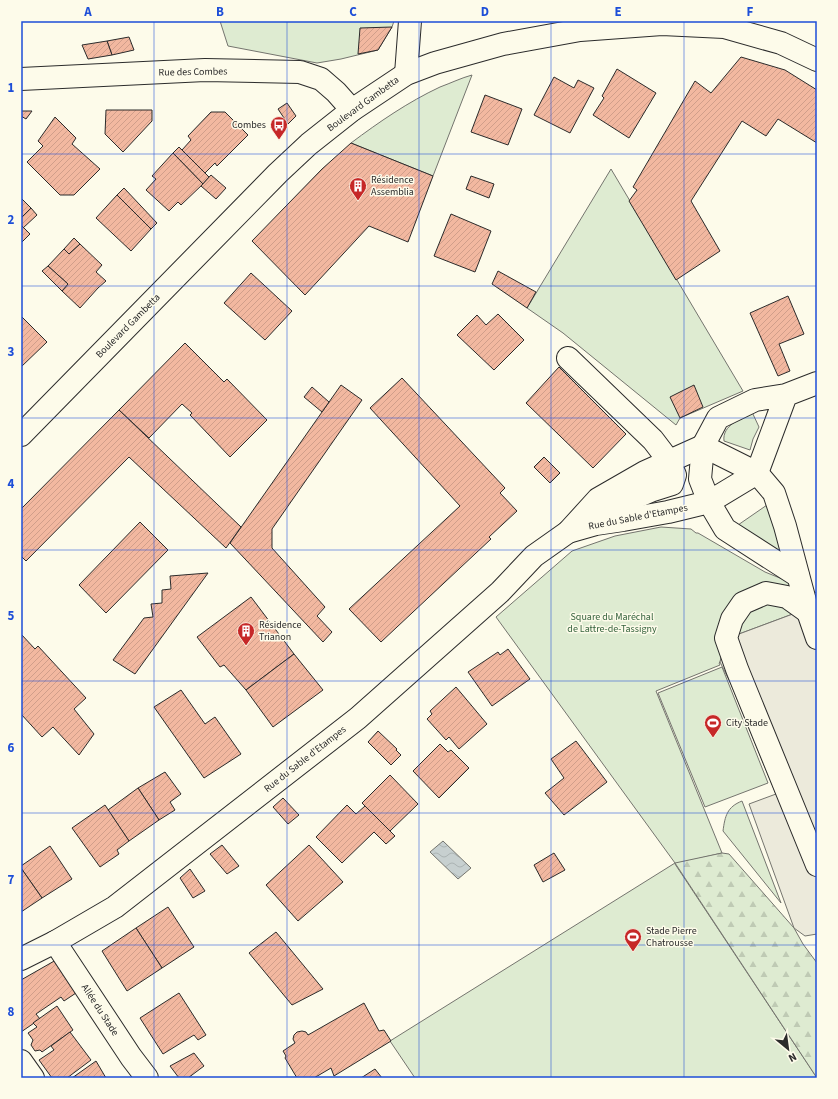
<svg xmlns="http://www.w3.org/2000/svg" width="838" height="1099" font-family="'Source Sans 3',sans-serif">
	<defs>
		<pattern id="forest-firs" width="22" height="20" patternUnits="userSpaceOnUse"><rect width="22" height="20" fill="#deebd1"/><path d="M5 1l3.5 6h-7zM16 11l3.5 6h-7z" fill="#bfcab4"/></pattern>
		<pattern id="water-waves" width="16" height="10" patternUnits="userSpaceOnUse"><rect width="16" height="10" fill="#c7d0d0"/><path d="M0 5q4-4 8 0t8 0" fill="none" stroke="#abb3b3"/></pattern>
		<pattern id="building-hatch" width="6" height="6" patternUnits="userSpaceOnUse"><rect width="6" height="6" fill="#f2b8a0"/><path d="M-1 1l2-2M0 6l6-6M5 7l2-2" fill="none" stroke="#d09e8a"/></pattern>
	</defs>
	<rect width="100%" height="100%" fill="#fdfbea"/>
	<!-- green -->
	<g fill="#deebd1" stroke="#74746e">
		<polygon points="220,21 394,21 392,27 378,50 341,59 317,63 228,46"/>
		<path d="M472,75L433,176L351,143C379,122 408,102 440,87C451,83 461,78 472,75Z"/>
		<polygon points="611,169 743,391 680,418 676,425 563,333 527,308"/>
		<path d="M752,412L759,427L753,439L750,450L724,441C722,425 741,419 752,412Z"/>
		<polygon points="767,505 783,553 779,552 738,525"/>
		<polygon points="661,527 691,529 696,533 698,533 765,572 817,593 817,605 739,634 726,638 720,662 719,663 720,665 656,691 722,853 675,864 817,1078 415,1078 390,1041 675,863 496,617 572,551 615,536"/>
		<polygon points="722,667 768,783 705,807 658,693"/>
		<path d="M742,801L781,903L723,831C725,816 727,807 742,801Z"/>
	</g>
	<!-- forest -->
	<polygon fill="url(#forest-firs)" stroke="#74746e" points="722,853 729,854 794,928 803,944 817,963 817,1078 675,863"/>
	<!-- parking -->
	<polygon fill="#eceadb" stroke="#74746e" points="817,605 817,934 805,936 794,928 749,804 776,794 731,684 720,662 726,638 739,634"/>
	<!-- water -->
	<polygon fill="url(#water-waves)" stroke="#74746e" points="443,841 471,868 458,879 430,852"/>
	<!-- building -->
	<g fill="url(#building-hatch)" stroke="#2b2b2b">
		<polygon points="392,27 378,50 358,54 360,28"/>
		<polygon points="129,37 134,50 112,55 107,41"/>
		<polygon points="107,41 112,55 88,59 82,45"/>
		<polygon points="741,57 785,70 817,90 817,143 778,119 766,136 742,121 691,201 720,251 676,280 629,201 637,190 633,187 695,81 711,93"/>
		<polygon points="617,69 656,93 629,138 593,115 604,98 602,96"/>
		<polygon points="554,77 574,88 578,80 594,88 570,133 534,115"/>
		<polygon points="485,95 522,109 508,145 471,132"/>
		<polygon points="287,103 296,116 288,124 278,109"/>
		<polygon points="106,110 152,110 152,121 123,152 105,134"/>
		<polygon points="21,111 32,111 26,119 21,116"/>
		<polygon points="211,112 225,112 248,135 217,166 215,163 205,173 182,150 191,140 188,136"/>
		<polygon points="55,117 76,138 72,144 100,169 74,195 60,195 27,162 43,146 38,141"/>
		<polygon points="351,143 433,176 408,242 369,226 305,295 252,241 322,169"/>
		<polygon points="179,147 209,177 203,184 173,153"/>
		<polygon points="173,153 203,184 181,205 178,202 169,211 146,190 156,179 152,176"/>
		<polygon points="211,175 226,188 216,199 201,186"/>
		<polygon points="471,176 494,184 489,198 466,189"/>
		<polygon points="124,188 157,223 151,229 117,195"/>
		<polygon points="117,195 151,229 131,251 96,218"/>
		<polygon points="21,198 31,208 21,218"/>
		<polygon points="31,208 37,215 23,228 21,225 21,218"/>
		<polygon points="451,214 491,231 475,272 434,256"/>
		<polygon points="21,225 30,234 21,243"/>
		<polygon points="74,238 80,244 69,254 64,249"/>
		<polygon points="80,244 102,265 96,272 106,281 98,288 80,308 62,291 68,284 48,266 64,249 69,254"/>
		<polygon points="48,266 68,284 62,291 42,271"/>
		<polygon points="498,271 536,292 527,308 492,284"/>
		<polygon points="251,273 292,311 265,340 224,303"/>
		<polygon points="788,296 804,334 779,344 790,371 778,376 750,313"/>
		<polygon points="498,314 524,340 494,370 457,335 477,315 486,325"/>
		<polygon points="21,316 47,342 21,367"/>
		<polygon points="185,343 224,382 227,379 267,420 230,457 190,415 192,413 182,404 149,438 119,410"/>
		<polygon points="559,367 626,434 593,468 526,403"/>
		<polygon points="402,378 505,488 500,493 517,511 489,537 491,539 381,642 349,609 460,506 370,408"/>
		<polygon points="341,385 362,400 272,529 272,548 325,607 317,616 332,632 323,642 230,543"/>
		<polygon points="694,385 703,407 680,418 670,397"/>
		<polygon points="312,387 329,402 322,412 304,397"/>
		<polygon points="119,410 241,527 226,548 129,457 26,561 21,556 21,509"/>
		<polygon points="544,457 560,473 550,483 534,467"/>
		<polygon points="140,522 168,550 106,613 79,585"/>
		<polygon points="208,573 135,674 113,660 144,618 153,617 151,604 162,603 162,590 171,589 170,576"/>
		<polygon points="251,597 294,654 246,690 224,665 220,667 197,637"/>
		<polygon points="21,634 35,649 38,646 86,698 74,709 94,734 79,755 53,727 42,737 21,714"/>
		<polygon points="508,649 530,679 492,706 468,672 498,652 500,655"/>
		<polygon points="294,654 323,690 273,727 246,690"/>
		<polygon points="456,687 487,724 459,749 449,737 446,740 427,719 432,714 430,711"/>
		<polygon points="181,690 205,724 215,717 241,754 204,778 154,707"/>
		<polygon points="378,731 397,749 396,750 401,755 391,765 368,742"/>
		<polygon points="576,741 607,782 564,815 545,793 564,778 551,759"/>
		<polygon points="440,744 448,752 451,750 469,768 439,798 413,771"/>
		<polygon points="165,772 181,794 170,802 175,810 159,820 138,788"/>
		<polygon points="390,775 418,804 390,831 362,803"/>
		<polygon points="138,788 159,820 129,841 108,810"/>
		<polygon points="283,798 299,815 288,824 273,807"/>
		<polygon points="105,805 129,841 117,850 119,854 100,867 72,828"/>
		<polygon points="347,805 356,814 365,806 395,836 386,844 374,832 342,863 316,837"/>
		<polygon points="222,845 239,866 227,874 210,854"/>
		<polygon points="309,845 343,882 298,921 266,885"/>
		<polygon points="50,846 72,879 42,898 21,868 21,866"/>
		<polygon points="554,853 565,870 543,882 534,865"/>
		<polygon points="21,868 42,898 21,912"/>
		<polygon points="190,869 205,891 193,898 180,878"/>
		<polygon points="168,907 194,947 162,968 136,928"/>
		<polygon points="136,928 162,968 127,991 102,951"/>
		<polygon points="276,932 323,989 292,1005 249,953"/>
		<polygon points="56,960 76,993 64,1001 61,997 36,1014 40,1019 21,1032 21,980"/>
		<polygon points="179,993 206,1035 198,1040 194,1035 163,1054 140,1018"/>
		<polygon points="364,1003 379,1031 384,1030 391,1041 334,1076 331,1068 314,1078 297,1078 285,1058 286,1056 283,1051 295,1043 293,1039 294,1035 297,1032 302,1031 306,1032 308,1035"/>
		<polygon points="57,1006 73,1030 42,1052 40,1050 35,1051 31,1045 33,1040 28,1033 37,1027 33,1023"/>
		<polygon points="70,1032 91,1060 67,1078 52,1078 39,1060 54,1050 51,1046"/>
		<polygon points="194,1053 204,1066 188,1078 179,1078 170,1066"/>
		<polygon points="96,1061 106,1078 72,1078"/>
		<polygon points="375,1069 382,1078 361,1078"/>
	</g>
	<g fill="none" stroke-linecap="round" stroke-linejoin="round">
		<!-- minor casing -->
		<g stroke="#2b2b2b" stroke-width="24">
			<g id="minor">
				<polyline points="406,74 410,21"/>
				<polyline points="21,79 205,70 300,72 321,79 336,92 352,110"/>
				<polyline points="568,358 653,440 669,461 675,475 672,484 653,490 613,507 597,523"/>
				<polyline points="786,395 757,473 709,502 700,479 703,446 718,418 755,400 786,395 817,383"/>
				<polyline points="568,532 596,524 623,520 668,512 709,502 725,529 798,576"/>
				<polyline points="808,612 787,597 766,593 743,603 732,619 726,638 737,669 817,865"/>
				<polyline points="55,942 131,1057 147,1078"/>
				<polyline points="21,959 55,942 115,907 358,718 500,592 534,556 568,532 598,499 645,472 703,446 757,473 774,493 785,526 808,612 817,638"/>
				<polyline points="21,1061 33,1078"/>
			</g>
		</g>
		<!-- major casing -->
		<g stroke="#2b2b2b" stroke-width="24">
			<polyline id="major" points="21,435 278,173 309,144 352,110 406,74 435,63 503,44 580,30 662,24 724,27 781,43 817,60"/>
		</g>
		<!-- minor -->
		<use href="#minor" stroke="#fdfbea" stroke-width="22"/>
		<!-- major -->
		<use href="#major" stroke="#fdfbea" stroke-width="22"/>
	</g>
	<!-- grid -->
	<path fill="none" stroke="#1d4ed8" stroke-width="1" stroke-opacity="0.55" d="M154,21V1078M287,21V1078M419,21V1078M551,21V1078M684,21V1078M21,154H817M21,286H817M21,418H817M21,550H817M21,681H817M21,813H817M21,945H817"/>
	<!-- icons -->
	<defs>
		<g id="bus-pin" transform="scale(0.9)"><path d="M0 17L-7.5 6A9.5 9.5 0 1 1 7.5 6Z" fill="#c62828" stroke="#fdfbea"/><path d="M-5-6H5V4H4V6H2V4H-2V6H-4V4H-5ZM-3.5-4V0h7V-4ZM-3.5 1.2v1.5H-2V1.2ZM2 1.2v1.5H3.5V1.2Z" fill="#fff"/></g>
		<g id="building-pin" transform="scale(0.9)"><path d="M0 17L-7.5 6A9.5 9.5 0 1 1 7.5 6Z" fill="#c62828" stroke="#fdfbea"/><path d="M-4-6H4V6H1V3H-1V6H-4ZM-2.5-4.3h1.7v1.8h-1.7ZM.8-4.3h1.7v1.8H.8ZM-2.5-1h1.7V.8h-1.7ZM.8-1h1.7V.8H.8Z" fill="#fff"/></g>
		<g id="stadium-pin" transform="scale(0.9)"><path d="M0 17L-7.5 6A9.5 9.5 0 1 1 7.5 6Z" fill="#c62828" stroke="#fdfbea"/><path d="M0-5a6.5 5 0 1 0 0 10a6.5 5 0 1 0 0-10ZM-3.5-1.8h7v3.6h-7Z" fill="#fff"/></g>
	</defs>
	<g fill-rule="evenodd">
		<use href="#bus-pin" x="279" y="125"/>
		<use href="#building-pin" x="358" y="186"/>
		<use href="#building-pin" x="246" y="631"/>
		<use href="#stadium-pin" x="713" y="723"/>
		<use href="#stadium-pin" x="633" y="937"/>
	</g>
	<g text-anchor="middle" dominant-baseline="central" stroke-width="3" stroke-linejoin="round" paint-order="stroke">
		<!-- street labels -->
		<g font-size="10" fill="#2b2b2b" stroke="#fdfbea">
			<text transform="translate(193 72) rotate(-1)">Rue des Combes</text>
			<text transform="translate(363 104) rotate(-36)">Boulevard Gambetta</text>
			<text transform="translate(128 326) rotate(-45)">Boulevard Gambetta</text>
			<text transform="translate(638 517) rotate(-11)">Rue du Sable d'Etampes</text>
			<text transform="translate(305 759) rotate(-38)">Rue du Sable d'Etampes</text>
			<text transform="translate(100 1010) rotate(57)">Allée du Stade</text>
		</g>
		<!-- poi labels -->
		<g font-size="10" fill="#2b2b2b" stroke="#fdfbea" text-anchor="start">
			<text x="266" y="125" text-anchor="end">Combes</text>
			<text x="371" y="180">Résidence<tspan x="371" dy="12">Assemblia</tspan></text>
			<text x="259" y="625">Résidence<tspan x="259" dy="12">Trianon</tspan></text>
			<text x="726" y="723">City Stade</text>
			<text x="646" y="931">Stade Pierre<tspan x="646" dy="12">Chatrousse</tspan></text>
		</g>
		<!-- park labels -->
		<g font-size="10" fill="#34623c" stroke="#fdfbea">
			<text x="612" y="617">Square du Maréchal<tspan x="612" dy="12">de Lattre-de-Tassigny</tspan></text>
		</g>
	</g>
	<!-- border -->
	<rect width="838" height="1099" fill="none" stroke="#fdfbea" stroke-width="44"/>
	<!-- north arrow -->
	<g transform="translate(788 1049) rotate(151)" stroke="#fdfbea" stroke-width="3" paint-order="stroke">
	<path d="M0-3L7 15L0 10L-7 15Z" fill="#2b2b2b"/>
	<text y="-6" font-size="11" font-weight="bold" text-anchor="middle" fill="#2b2b2b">N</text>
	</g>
	<rect x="22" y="22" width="794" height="1055" fill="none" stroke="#1d4ed8" stroke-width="1.5"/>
	<g font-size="13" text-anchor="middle" font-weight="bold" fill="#1d4ed8">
		<text x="88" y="16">A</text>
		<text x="220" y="16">B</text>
		<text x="353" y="16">C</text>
		<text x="485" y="16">D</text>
		<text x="618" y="16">E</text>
		<text x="750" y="16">F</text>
		<text x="11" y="92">1</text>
		<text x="11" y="224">2</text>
		<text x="11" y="356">3</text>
		<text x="11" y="488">4</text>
		<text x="11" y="620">5</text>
		<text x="11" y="752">6</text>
		<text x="11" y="884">7</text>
		<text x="11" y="1016">8</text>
	</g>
</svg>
